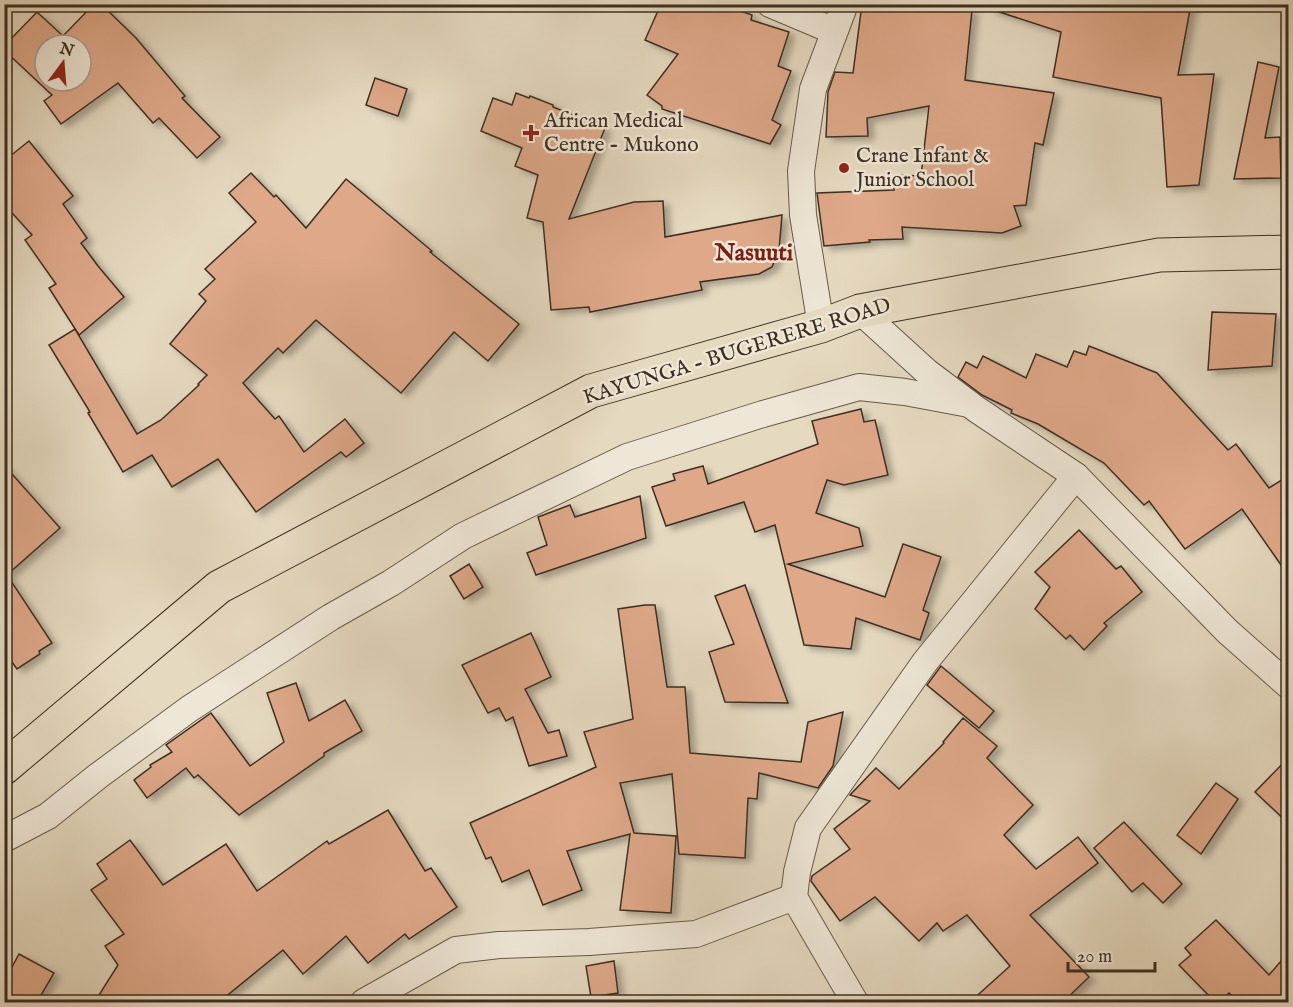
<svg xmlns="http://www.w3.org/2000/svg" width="1293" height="1007" font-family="'IM FELL English',serif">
	<defs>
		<filter id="shadow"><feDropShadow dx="6" dy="4" stdDeviation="3" flood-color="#0004"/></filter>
	</defs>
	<rect width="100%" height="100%" fill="#e5d9c0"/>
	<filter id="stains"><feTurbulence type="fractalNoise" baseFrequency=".00333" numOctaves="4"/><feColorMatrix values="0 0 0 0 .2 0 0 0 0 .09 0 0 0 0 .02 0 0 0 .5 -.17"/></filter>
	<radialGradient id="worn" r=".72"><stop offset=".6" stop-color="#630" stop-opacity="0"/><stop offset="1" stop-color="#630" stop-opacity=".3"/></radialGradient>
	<!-- building -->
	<g fill="#dea889" stroke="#3e2e21" stroke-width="1.5" fill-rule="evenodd" filter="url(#shadow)">
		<path d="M94,4H101L136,38L185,96L182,98L220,137L197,158L159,118L153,123L118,83L61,124L44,101L52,95L4,50V46L37,12L63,36ZM45,45H81V81H45Z"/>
		<polygon points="661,4 721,4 752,15 751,20 789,32 778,66 791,71 772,120 781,125 770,144 662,109 662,106 647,95 678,54 645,40"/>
		<polygon points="862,4 952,4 972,10 965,80 1054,93 1043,145 1035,143 1026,205 1014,206 1021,226 1002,233 902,227 903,239 869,240 870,242 824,246 817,193 894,190 895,175 921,176 929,106 867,118 868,136 826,137 828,92 835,72 853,73"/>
		<polygon points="991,4 1191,4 1178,75 1214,74 1199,185 1167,187 1161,98 1053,77 1061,32 990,9"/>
		<polygon points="1258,62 1279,67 1265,138 1280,137 1281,178 1234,179"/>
		<polygon points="375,78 407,89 398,116 366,105"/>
		<polygon points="516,93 529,98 530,96 553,105 553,107 605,128 569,219 634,202 663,201 665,237 782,215 779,250 772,267 759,274 700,282 702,290 590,312 589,307 551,310 543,222 527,218 538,175 515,166 522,148 481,131 493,98 512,105"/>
		<polygon points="29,141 73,196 63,204 87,238 81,243 98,266 124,297 79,335 49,288 56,284 25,240 32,235 4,204 4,161"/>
		<polygon points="251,173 274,197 276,195 306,228 346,179 432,251 430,252 519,324 488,361 454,332 401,393 316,320 283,353 278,348 243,383 275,419 279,416 304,452 345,419 364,443 346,457 341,452 256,512 218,459 172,487 152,455 123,472 88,413 90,412 49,345 75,329 137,434 161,420 199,385 198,384 207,375 170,344 206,301 199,294 215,279 205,269 256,222 229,193"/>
		<polygon points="1212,312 1276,314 1272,366 1208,370"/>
		<polygon points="1089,346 1157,373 1228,450 1236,444 1269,488 1288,476 1288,575 1242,509 1185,549 1149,501 1144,505 1104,463 1038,424 1011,413 1012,410 982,395 958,377 966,362 977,368 983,356 1026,378 1036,354 1067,367 1074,351 1086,355"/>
		<polygon points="861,409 864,422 875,420 888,475 844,485 827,480 816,513 859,528 863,546 788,564 885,597 903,544 941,557 923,610 929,613 920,640 856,618 851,649 804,645 775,525 755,532 744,502 666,526 652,487 675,480 673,474 703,466 708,484 818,444 812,421"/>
		<polygon points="4,465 60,528 7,575 52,643 39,651 40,654 17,669 4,651"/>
		<polygon points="640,496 646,538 536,575 527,553 547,545 538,517 570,505 575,517"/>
		<polygon points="1079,530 1116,569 1121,566 1142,592 1104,623 1107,626 1084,650 1070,635 1066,639 1035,609 1050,587 1035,572"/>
		<polygon points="469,564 483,587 464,599 450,576"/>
		<polygon points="745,585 788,703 725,702 709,652 734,644 715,596"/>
		<polygon points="645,605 655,605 667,687 685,687 690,753 801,762 808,722 843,712 833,766 818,788 759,773 757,799 748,798 745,858 679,854 672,774 620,783 634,833 676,836 671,913 620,910 630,834 567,851 582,890 543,905 529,870 502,882 491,857 486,859 470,823 596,767 584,732 633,719 618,609"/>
		<polygon points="531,633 551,677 525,689 548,733 559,730 567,756 529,766 513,717 506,721 499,708 488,713 462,665"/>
		<polygon points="941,666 994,711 979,728 927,685"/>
		<polygon points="296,683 309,721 345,700 362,731 324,753 324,756 239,815 198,775 194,778 186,768 147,798 134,780 151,767 150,765 172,752 166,745 211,713 250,766 284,742 267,693"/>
		<polygon points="963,718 997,746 987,758 1033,805 1004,835 1036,869 1078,837 1098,863 1030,915 1089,977 1063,1002 970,1002 1010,966 967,915 943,931 937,923 919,941 875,897 840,921 811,881 812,876 850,849 834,829 870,801 850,795 876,768 899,789 944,743 943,742"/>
		<polygon points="1288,758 1288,823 1255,792"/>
		<polygon points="1216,783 1238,799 1201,854 1177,835"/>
		<polygon points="388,810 425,871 431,868 457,907 409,939 405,934 368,963 346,936 303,974 283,950 219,1002 111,1002 99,995 118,965 105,946 124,934 91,890 107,879 97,864 130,840 163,885 226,844 257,891 327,841 329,844"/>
		<polygon points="1124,822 1182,884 1163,903 1143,883 1132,892 1094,848"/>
		<polygon points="1216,920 1269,975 1288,953 1288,1002 1239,1002 1229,993 1219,1002 1215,1002 1179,965 1191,955 1185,948"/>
		<polygon points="19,954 54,973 37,1002 4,1002 4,982"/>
		<polygon points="614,961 618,993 591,997 586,966"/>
	</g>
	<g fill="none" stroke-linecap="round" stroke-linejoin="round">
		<!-- street casing -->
		<g stroke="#685949" stroke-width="28">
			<g id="street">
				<polyline points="770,4 834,31"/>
				<polyline points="860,311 927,372 976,409 1076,476 1227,631 1288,685"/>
				<polyline points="821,326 803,215 801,171 813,89 845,4"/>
				<polyline points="4,839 48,816 98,776 189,709 331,617 391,583 463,536 627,457 763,414 859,387 905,392 969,404"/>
				<polyline points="364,1002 456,950 499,945 589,942 696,934 794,897"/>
				<polyline points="855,1002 794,897 797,872 808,828 925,662 1076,476"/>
			</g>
		</g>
		<!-- primary casing -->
		<g stroke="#3e2e21" stroke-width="35">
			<polyline id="primary" points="4,768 219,587 591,391 821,326 860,311 1159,255 1288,252"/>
		</g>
		<!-- street -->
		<use href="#street" stroke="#eee6d6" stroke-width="26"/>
		<!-- primary -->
		<use href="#primary" stroke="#e5d9c0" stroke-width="33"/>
	</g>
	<!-- markers -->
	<g fill="#8f2418" stroke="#eee6d6" stroke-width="2">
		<path d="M528 124h6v6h6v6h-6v6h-6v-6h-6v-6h6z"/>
		<circle cx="844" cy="168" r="6"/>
	</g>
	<g text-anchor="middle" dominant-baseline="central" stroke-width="5" stroke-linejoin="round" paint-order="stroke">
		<!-- poi labels -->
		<g font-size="21" fill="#3e2e21" stroke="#eee6d6" text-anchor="start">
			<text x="544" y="121">African Medical<tspan x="544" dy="24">Centre - Mukono</tspan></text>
			<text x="856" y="156">Crane Infant &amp;<tspan x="856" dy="24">Junior School</tspan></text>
		</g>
		<!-- street labels -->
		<g font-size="21" fill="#3e2e21" stroke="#eee6d6">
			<text transform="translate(737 352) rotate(-17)">KAYUNGA - BUGERERE ROAD</text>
		</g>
		<!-- quarter labels -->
		<g font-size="24" font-weight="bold" fill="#7a1f14" stroke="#eee6d6">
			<text x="754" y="253">Nasuuti</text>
		</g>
	</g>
	<!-- margin -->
	<rect width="1293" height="1007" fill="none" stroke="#e5d9c0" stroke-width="24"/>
	<rect x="6" y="6" width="1281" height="995" fill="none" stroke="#3e2e21" stroke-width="3"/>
	<rect x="12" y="12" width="1269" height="983" fill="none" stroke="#3e2e21" stroke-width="1.5"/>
	<!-- north arrow -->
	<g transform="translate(63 63) rotate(16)"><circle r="28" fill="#eee6d6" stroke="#a89c8e" stroke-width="1.5"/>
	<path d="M0-4.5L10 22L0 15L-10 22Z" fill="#8f2418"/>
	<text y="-9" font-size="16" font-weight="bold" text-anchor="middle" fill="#3e2e21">N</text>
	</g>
	<!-- scale -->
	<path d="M1068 962v9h87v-9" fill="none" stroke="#3e2e21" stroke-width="3"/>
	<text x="1077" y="962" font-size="18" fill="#3e2e21" stroke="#eee6d6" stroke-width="4.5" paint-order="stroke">20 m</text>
	<rect width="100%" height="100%" filter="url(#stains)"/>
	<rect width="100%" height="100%" fill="url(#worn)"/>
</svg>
